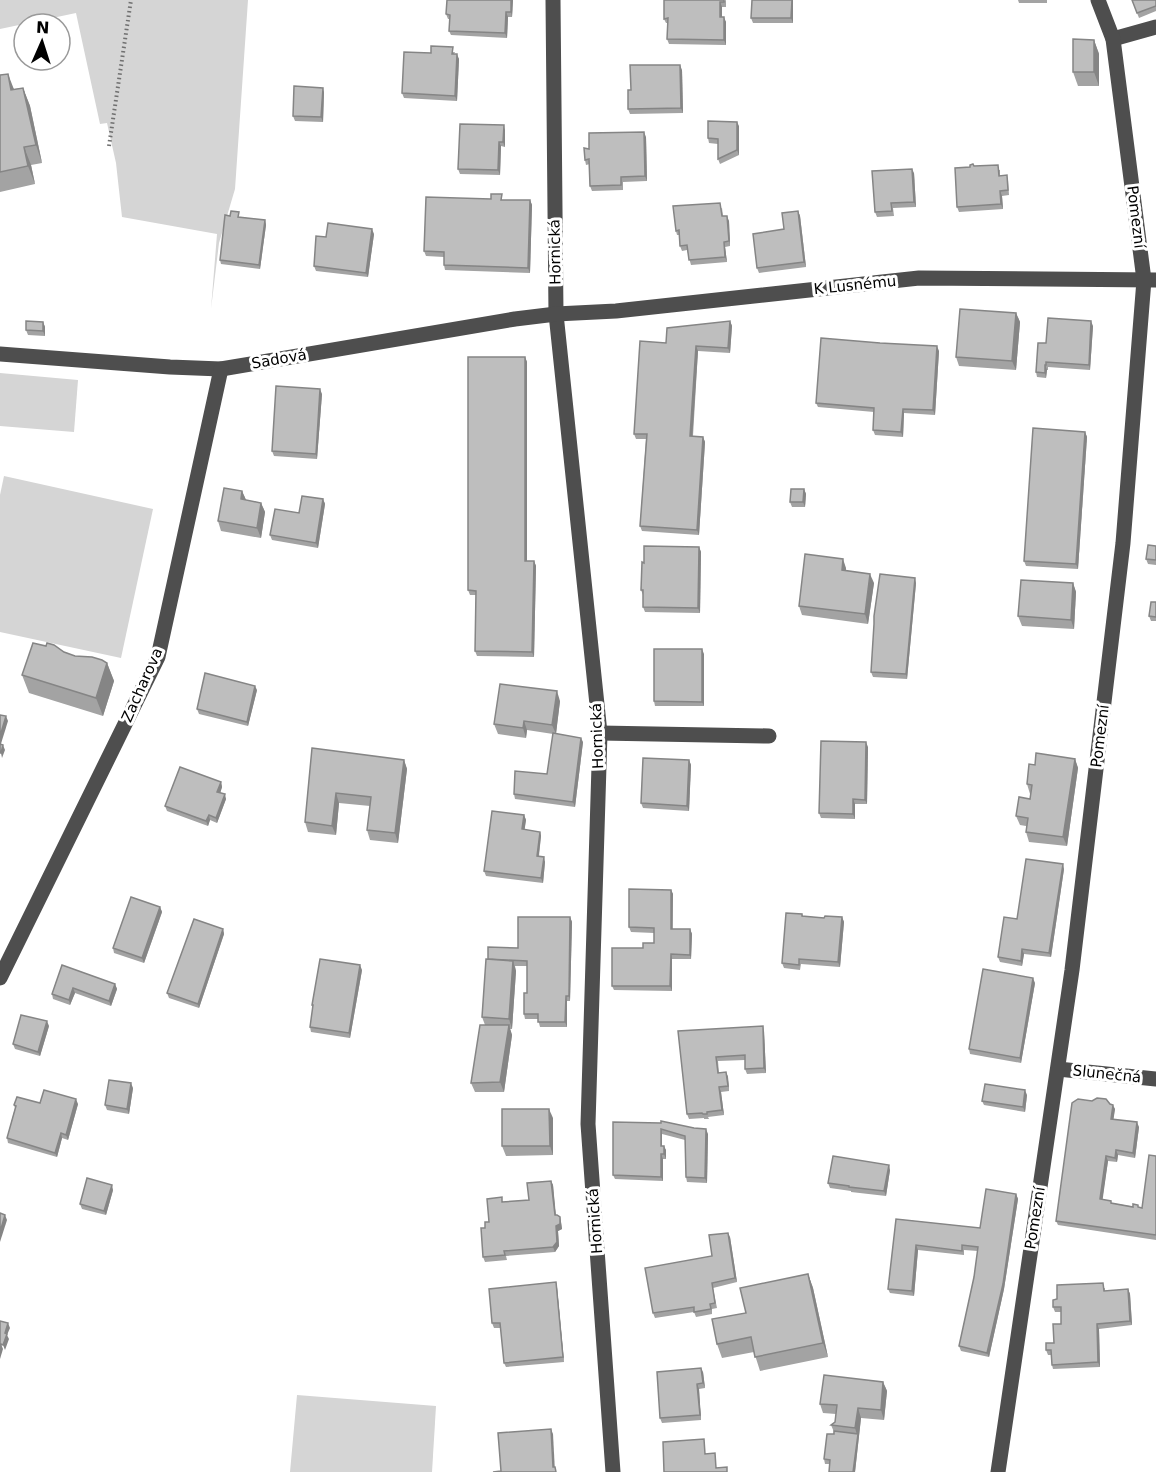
<svg xmlns="http://www.w3.org/2000/svg" width="1156" height="1472" font-family="'DejaVu Sans',sans-serif">
	<rect width="100%" height="100%" fill="#fff"/>
	<!-- green -->
	<g fill="#d5d5d5">
		<polygon points="0,0 248,0 235,189 219,243 211,309 217,234 122,217 116,163 107,123 100,124 76,13 0,29"/>
		<polygon points="0,373 78,380 74,432 0,426"/>
		<polygon points="4,476 153,509 121,658 0,632 0,495"/>
		<polygon points="297,1395 436,1406 432,1472 290,1472"/>
	</g>
	<g fill="none" stroke-linecap="round" stroke-linejoin="round">
		<!-- path -->
		<polyline stroke="#707070" stroke-width="4" stroke-dasharray="1.5 3" stroke-linecap="butt" points="109,146 131,0"/>
		<!-- minor -->
		<g stroke="#4e4e4e" stroke-width="15">
			<polyline points="553,0 556,314 600,733 588,1124 613,1472"/>
			<polyline points="1113,39 1156,27"/>
			<polyline points="0,354 170,367 221,369 515,319 556,314 616,311 919,278 1156,280"/>
			<polyline points="600,733 769,736"/>
			<polyline points="0,978 158,657 221,369"/>
			<polyline points="1058,1069 1156,1079"/>
			<polyline points="998,1472 1072,970 1123,543 1144,280 1113,39 1098,0"/>
		</g>
	</g>
	<!-- wall -->
	<g fill="#a3a3a3">
		<polygon points="513,0 512,17 508,17 507,38 451,35 449,31 450,19 448,19 446,14"/>
		<polygon points="726,0 726,7 722,7 722,17 726,22 726,45 669,44 667,39 668,23 666,23 664,19"/>
		<polygon points="793,0 793,23 753,23 751,18"/>
		<polygon points="1018,0 1047,0 1047,3 1019,3"/>
		<polygon points="1132,0 1156,0 1156,11 1139,18"/>
		<polygon points="1094,40 1099,54 1099,86 1078,86 1073,72"/>
		<polygon points="455,52 454,54 459,59 457,101 404,98 402,93 431,53"/>
		<polygon points="682,70 683,113 630,114 628,109 631,90"/>
		<polygon points="0,75 14,89 23,88 30,106 42,163 31,165 35,184 0,192"/>
		<polygon points="324,92 323,122 295,121 293,116"/>
		<polygon points="739,126 739,155 720,164 718,159 718,144 709,143 708,138"/>
		<polygon points="505,130 505,147 501,146 500,175 460,174 458,169"/>
		<polygon points="646,137 647,181 623,182 623,190 592,191 590,186 590,164 586,165 585,160 589,149"/>
		<polygon points="974,166 1000,170 1000,176 1008,180 1009,195 1002,196 1003,209 959,212 957,207"/>
		<polygon points="914,173 916,207 893,208 894,216 877,217 875,212"/>
		<polygon points="503,200 530,200 532,205 530,273 445,270 444,265 444,257 426,256 424,251"/>
		<polygon points="722,208 723,216 729,221 730,246 725,247 727,262 691,265 687,250 682,251 680,246 679,235 677,235 676,231"/>
		<polygon points="798,211 800,216 806,267 759,273 757,268"/>
		<polygon points="230,216 265,220 266,225 260,269 221,264 220,260"/>
		<polygon points="374,234 368,277 316,271 314,266"/>
		<polygon points="1016,313 1020,322 1016,370 959,366 956,357"/>
		<polygon points="730,321 732,326 730,353 698,351 693,436 703,437 705,442 699,535 642,531 640,526 646,439 636,439 634,434 666,343"/>
		<polygon points="43,322 45,327 45,336 28,335 26,330"/>
		<polygon points="1093,326 1090,370 1048,367 1048,370 1047,370 1046,378 1037,377 1036,372 1046,343"/>
		<polygon points="939,351 935,415 904,413 903,437 875,435 873,430 874,412 818,407 816,403"/>
		<polygon points="525,357 527,362 527,561 534,561 536,566 534,657 477,656 475,651 476,595 470,595 468,590"/>
		<polygon points="322,394 317,459 274,456 272,451"/>
		<polygon points="1085,432 1087,437 1078,569 1026,566 1024,561"/>
		<polygon points="804,489 806,494 805,507 792,507 790,502"/>
		<polygon points="242,491 246,500 261,503 265,512 261,538 221,531 218,521"/>
		<polygon points="323,499 325,504 318,548 272,540 270,535"/>
		<polygon points="1156,546 1156,565 1148,564 1146,559"/>
		<polygon points="699,547 701,552 700,613 645,612 643,607 643,595 641,590 644,563"/>
		<polygon points="846,568 846,571 874,583 868,624 802,615 799,606"/>
		<polygon points="916,583 907,679 873,677 871,672"/>
		<polygon points="1073,583 1076,592 1074,629 1022,626 1018,616"/>
		<polygon points="1156,602 1156,621 1151,621 1149,616"/>
		<polygon points="64,652 75,656 107,663 114,681 103,716 29,693 22,675"/>
		<polygon points="704,654 704,706 655,706 654,701"/>
		<polygon points="257,690 248,726 199,714 197,709"/>
		<polygon points="560,701 556,733 583,742 575,807 515,799 514,794 547,774 553,734 527,730 526,738 498,734 494,724"/>
		<polygon points="868,747 867,804 855,804 855,819 821,818 819,813"/>
		<polygon points="312,748 404,760 407,769 398,843 370,840 367,830 370,806 339,803 336,835 308,832 305,822"/>
		<polygon points="1075,759 1078,768 1067,846 1029,842 1026,832 1026,826 1020,825 1016,816 1030,799 1031,794 1030,794 1027,784 1035,765"/>
		<polygon points="689,760 691,765 689,811 643,808 641,803"/>
		<polygon points="221,782 222,787 220,793 226,799 217,823 210,820 208,826 167,811 165,806"/>
		<polygon points="524,815 526,820 524,830 540,832 541,836 539,856 545,862 543,883 486,876 484,871"/>
		<polygon points="1064,869 1051,957 1024,954 1022,966 1000,962 998,957 1017,919"/>
		<polygon points="671,890 673,894 673,929 690,929 692,934 691,959 672,959 672,991 614,990 612,986 643,948 654,943 654,933 631,932 629,927"/>
		<polygon points="160,907 162,912 144,963 114,953 113,948"/>
		<polygon points="802,914 803,916 824,918 842,917 844,922 840,967 801,964 800,970 784,968 782,963"/>
		<polygon points="570,917 572,922 570,1001 567,1001 567,1027 540,1027 538,1019 525,1019 524,1014 527,993 527,966 515,966 516,971 512,1029 510,1029 512,1035 504,1092 475,1092 471,1083 485,1025 482,1017 488,959 518,948"/>
		<polygon points="223,929 224,934 199,1008 169,998 167,993"/>
		<polygon points="62,965 115,984 117,989 111,1006 75,993 70,1005 53,999 52,994"/>
		<polygon points="362,970 350,1038 311,1032 310,1027 313,1007 312,1005"/>
		<polygon points="1035,983 1021,1063 970,1054 969,1049"/>
		<polygon points="49,1026 40,1056 15,1049 13,1044"/>
		<polygon points="678,1031 764,1031 766,1073 747,1074 745,1069 745,1060 718,1061 719,1073 726,1072 728,1077 729,1091 721,1092 724,1115 708,1117 709,1119 704,1119 704,1118 689,1119 687,1114"/>
		<polygon points="133,1088 129,1114 107,1110 105,1105"/>
		<polygon points="1027,1095 1025,1112 984,1105 982,1101"/>
		<polygon points="40,1103 78,1104 68,1140 62,1138 57,1157 8,1143 7,1138 15,1108 14,1105"/>
		<polygon points="1110,1104 1115,1109 1113,1119 1139,1127 1135,1158 1118,1155 1117,1162 1108,1161 1102,1200 1112,1203 1142,1208 1156,1156 1156,1240 1058,1225 1056,1221"/>
		<polygon points="553,1118 553,1155 506,1156 502,1146"/>
		<polygon points="613,1122 708,1134 707,1183 687,1182 686,1177 685,1140 662,1134 662,1146 666,1150 666,1159 663,1159 663,1181 615,1179 613,1175"/>
		<polygon points="890,1170 886,1196 851,1192 851,1191 830,1188 828,1183"/>
		<polygon points="551,1181 553,1185 556,1215 560,1217 561,1222 562,1229 558,1231 559,1246 555,1252 506,1256 507,1260 485,1262 483,1257 485,1228 503,1202 529,1200"/>
		<polygon points="113,1190 106,1215 82,1209 80,1204"/>
		<polygon points="1016,1194 1018,1199 1004,1289 989,1357 961,1351 959,1346 974,1277 978,1251 964,1250 964,1255 918,1250 914,1296 890,1293 888,1289 896,1219 980,1228"/>
		<polygon points="730,1237 737,1282 713,1288 717,1308 712,1309 712,1314 696,1317 694,1312 655,1318 653,1313 712,1256"/>
		<polygon points="808,1274 813,1288 828,1357 760,1371 754,1352 722,1358 717,1344 746,1313"/>
		<polygon points="556,1282 557,1287 564,1362 506,1367 504,1363 501,1328 494,1328 492,1323"/>
		<polygon points="1105,1288 1105,1291 1128,1289 1130,1294 1132,1325 1099,1329 1100,1367 1053,1369 1052,1365 1051,1355 1048,1355 1046,1350 1054,1343 1061,1324 1061,1312 1055,1312 1053,1307 1057,1299"/>
		<polygon points="703,1372 705,1388 699,1389 701,1420 662,1423 660,1418"/>
		<polygon points="883,1382 887,1391 884,1420 861,1418 855,1472 829,1472 830,1464 825,1464 824,1459 834,1432 831,1425 835,1422 836,1414 823,1413 820,1404"/>
	</g>
	<!-- shaded-wall -->
	<g fill="#858585">
		<polygon points="511,0 513,0 512,17 511,12"/>
		<polygon points="792,0 793,0 793,23 791,18"/>
		<polygon points="720,2 722,7 722,21 720,17"/>
		<polygon points="506,12 508,17 507,38 505,33"/>
		<polygon points="724,17 726,22 726,45 724,40"/>
		<polygon points="1094,40 1099,54 1099,86 1094,72"/>
		<polygon points="457,54 459,59 457,101 455,96"/>
		<polygon points="680,65 682,70 683,113 681,108"/>
		<polygon points="8,74 15,92 11,90"/>
		<polygon points="23,88 30,106 42,163 36,145"/>
		<polygon points="323,88 324,92 323,122 321,117"/>
		<polygon points="737,122 739,126 739,155 737,150"/>
		<polygon points="504,125 505,130 505,147 503,142"/>
		<polygon points="644,132 646,137 647,181 645,176"/>
		<polygon points="499,142 501,146 500,175 498,170"/>
		<polygon points="24,147 31,165 35,184 28,166"/>
		<polygon points="912,169 914,173 916,207 914,202"/>
		<polygon points="1000,191 1002,196 1003,209 1001,204"/>
		<polygon points="530,200 532,205 530,273 528,268"/>
		<polygon points="798,211 800,216 806,267 804,262"/>
		<polygon points="727,216 729,221 730,246 729,241"/>
		<polygon points="265,220 266,225 260,269 259,265"/>
		<polygon points="372,229 374,234 368,277 366,273"/>
		<polygon points="724,242 725,247 727,262 725,257"/>
		<polygon points="1016,313 1020,322 1016,370 1012,361"/>
		<polygon points="730,321 732,326 730,353 728,348"/>
		<polygon points="1091,321 1093,326 1090,370 1089,365"/>
		<polygon points="43,322 45,327 45,336 43,331"/>
		<polygon points="696,346 698,351 692,441 690,436"/>
		<polygon points="937,346 939,351 935,415 933,410"/>
		<polygon points="525,357 527,362 527,566 525,561"/>
		<polygon points="1045,365 1047,370 1046,378 1045,373"/>
		<polygon points="320,389 322,394 317,459 316,454"/>
		<polygon points="903,409 904,413 903,437 901,432"/>
		<polygon points="1085,432 1087,437 1078,569 1076,564"/>
		<polygon points="703,437 705,442 699,535 697,530"/>
		<polygon points="804,489 806,494 805,507 803,502"/>
		<polygon points="242,491 246,500 241,499"/>
		<polygon points="323,499 325,504 318,548 316,543"/>
		<polygon points="261,503 265,512 261,538 257,528"/>
		<polygon points="699,547 701,552 700,613 698,608"/>
		<polygon points="843,559 846,568 845,580 842,570"/>
		<polygon points="534,561 536,566 534,657 532,652"/>
		<polygon points="870,574 874,583 868,624 865,614"/>
		<polygon points="915,578 916,583 907,679 906,674"/>
		<polygon points="1073,583 1076,592 1074,629 1071,620"/>
		<polygon points="702,649 704,654 704,706 702,702"/>
		<polygon points="107,663 114,681 103,716 96,698"/>
		<polygon points="255,686 257,690 248,726 247,722"/>
		<polygon points="557,691 560,701 556,734 552,725"/>
		<polygon points="6,716 8,721 0,747 0,736"/>
		<polygon points="524,721 527,730 526,738 523,728"/>
		<polygon points="581,738 583,742 575,807 573,802"/>
		<polygon points="866,742 868,747 867,804 865,800"/>
		<polygon points="3,745 5,750 2,758 1,753"/>
		<polygon points="1075,759 1078,768 1067,846 1063,837"/>
		<polygon points="404,760 407,769 398,843 395,833"/>
		<polygon points="689,760 691,765 689,811 687,806"/>
		<polygon points="221,782 222,787 219,797 217,792"/>
		<polygon points="336,793 339,803 336,835 332,826"/>
		<polygon points="225,794 226,799 217,823 216,818"/>
		<polygon points="853,799 855,804 855,819 853,814"/>
		<polygon points="209,815 210,820 208,826 206,821"/>
		<polygon points="524,815 526,820 524,834 522,829"/>
		<polygon points="540,832 541,836 538,861 537,856"/>
		<polygon points="544,857 545,862 543,883 541,878"/>
		<polygon points="1063,864 1064,869 1051,957 1049,953"/>
		<polygon points="671,890 673,894 672,934 671,929"/>
		<polygon points="160,907 162,912 144,963 142,958"/>
		<polygon points="570,917 572,922 570,1001 569,996"/>
		<polygon points="842,917 844,922 840,967 838,962"/>
		<polygon points="223,929 224,934 199,1008 198,1004"/>
		<polygon points="690,929 692,934 691,959 690,955"/>
		<polygon points="1022,949 1024,954 1022,966 1021,961"/>
		<polygon points="671,954 672,959 672,991 670,986"/>
		<polygon points="513,961 516,971 512,1029 509,1019"/>
		<polygon points="360,965 362,970 350,1038 349,1033"/>
		<polygon points="1033,978 1035,983 1021,1063 1020,1058"/>
		<polygon points="115,984 117,989 111,1006 109,1001"/>
		<polygon points="73,988 75,993 70,1005 69,1000"/>
		<polygon points="566,996 567,1001 567,1027 565,1022"/>
		<polygon points="47,1021 49,1026 40,1056 38,1052"/>
		<polygon points="509,1025 512,1035 504,1092 500,1082"/>
		<polygon points="763,1026 764,1031 766,1073 764,1068"/>
		<polygon points="726,1072 728,1077 729,1091 728,1086"/>
		<polygon points="131,1083 133,1088 129,1114 127,1109"/>
		<polygon points="719,1087 721,1092 724,1115 722,1110"/>
		<polygon points="1025,1090 1027,1095 1025,1112 1023,1107"/>
		<polygon points="76,1099 78,1104 68,1140 66,1135"/>
		<polygon points="1113,1105 1115,1109 1113,1123 1111,1119"/>
		<polygon points="549,1109 553,1118 553,1155 550,1146"/>
		<polygon points="1137,1122 1139,1127 1135,1158 1133,1153"/>
		<polygon points="661,1129 662,1134 662,1151 661,1146"/>
		<polygon points="706,1129 708,1134 707,1183 705,1178"/>
		<polygon points="61,1133 62,1138 57,1157 55,1153"/>
		<polygon points="664,1146 666,1150 666,1159 664,1154"/>
		<polygon points="1116,1150 1118,1155 1117,1162 1115,1158"/>
		<polygon points="661,1154 663,1159 663,1181 661,1177"/>
		<polygon points="1106,1156 1108,1161 1102,1204 1100,1199"/>
		<polygon points="889,1165 890,1170 886,1196 884,1191"/>
		<polygon points="551,1181 553,1185 556,1220 555,1215"/>
		<polygon points="112,1185 113,1190 106,1215 104,1211"/>
		<polygon points="1016,1194 1018,1199 1004,1289 989,1357 987,1353"/>
		<polygon points="5,1215 7,1220 0,1242 0,1232"/>
		<polygon points="560,1217 561,1222 562,1229 558,1231 559,1246 555,1252 553,1247 556,1226"/>
		<polygon points="728,1233 730,1237 737,1282 735,1278"/>
		<polygon points="916,1245 918,1250 914,1296 912,1291"/>
		<polygon points="808,1274 813,1288 828,1357 823,1343"/>
		<polygon points="556,1282 557,1287 564,1362 563,1357"/>
		<polygon points="1128,1289 1130,1294 1132,1325 1130,1321"/>
		<polygon points="8,1323 10,1328 7,1335 9,1339 5,1350 3,1345 5,1333"/>
		<polygon points="1097,1324 1099,1329 1100,1367 1098,1362"/>
		<polygon points="1,1344 3,1349 0,1359 0,1348"/>
		<polygon points="701,1368 703,1372 705,1388 703,1383"/>
		<polygon points="883,1382 887,1391 884,1420 881,1410"/>
		<polygon points="697,1384 699,1389 701,1420 700,1415"/>
		<polygon points="858,1408 861,1418 855,1472 853,1472 857,1435 855,1428"/>
		<polygon points="551,1429 553,1434 555,1472 553,1467"/>
	</g>
	<!-- building -->
	<g fill="#bebebe" stroke="#858585" stroke-width="1.5">
		<polygon points="447,0 511,0 511,12 506,12 505,33 449,31 450,15 446,14"/>
		<polygon points="664,0 724,0 724,2 720,2 720,17 724,17 724,40 667,39 668,18 664,19"/>
		<polygon points="752,0 792,0 791,18 751,18"/>
		<polygon points="1132,0 1156,0 1156,6 1137,13"/>
		<polygon points="1073,39 1094,40 1094,72 1073,72"/>
		<polygon points="431,46 453,47 452,54 457,54 455,96 402,93 404,52 431,53"/>
		<polygon points="630,65 680,65 681,108 628,109 628,90 631,90"/>
		<polygon points="8,74 11,90 23,88 36,145 24,147 28,166 0,172 0,75"/>
		<polygon points="294,86 323,88 321,117 293,116"/>
		<polygon points="708,121 737,122 737,150 718,159 718,139 708,138"/>
		<polygon points="460,124 504,125 503,142 499,142 498,170 458,169"/>
		<polygon points="644,132 645,176 621,177 621,185 590,186 589,159 585,160 584,148 589,149 589,133"/>
		<polygon points="973,164 974,166 998,165 999,176 1007,175 1008,190 1000,191 1001,204 957,207 955,168 970,167 970,165"/>
		<polygon points="912,169 914,202 891,203 892,211 875,212 872,171"/>
		<polygon points="491,194 502,194 501,200 530,200 528,268 444,265 444,252 424,251 426,197 491,199"/>
		<polygon points="720,203 722,216 727,216 729,241 724,242 725,257 689,260 687,245 680,246 679,230 676,231 673,206"/>
		<polygon points="231,211 239,212 238,217 265,220 259,265 220,260 225,215 230,216"/>
		<polygon points="798,211 804,262 757,268 753,234 784,229 782,213"/>
		<polygon points="328,223 372,229 366,273 314,266 316,236 326,237"/>
		<polygon points="960,309 1016,313 1012,361 956,357"/>
		<polygon points="1048,318 1091,321 1089,365 1046,362 1046,365 1045,365 1045,373 1036,372 1038,343 1046,343"/>
		<polygon points="26,321 43,322 43,331 26,330"/>
		<polygon points="730,321 728,348 696,346 690,436 703,437 697,530 640,526 647,434 634,434 640,341 666,343 667,328"/>
		<polygon points="821,338 880,343 937,346 933,410 903,409 901,432 873,430 874,408 816,403"/>
		<polygon points="468,357 525,357 525,561 534,561 532,652 475,651 476,591 468,590"/>
		<polygon points="276,386 320,389 316,454 272,451"/>
		<polygon points="1033,428 1085,432 1076,564 1024,561"/>
		<polygon points="224,488 242,491 241,499 261,503 257,528 218,521"/>
		<polygon points="791,489 804,489 803,502 790,502"/>
		<polygon points="302,496 323,499 316,543 270,535 275,509 299,513"/>
		<polygon points="1148,545 1156,546 1156,560 1146,559"/>
		<polygon points="644,546 699,547 698,608 643,607 643,590 641,590 642,562 644,563"/>
		<polygon points="805,554 843,559 842,570 870,574 865,614 799,606"/>
		<polygon points="880,574 915,578 906,674 871,672 874,624 874,616"/>
		<polygon points="1021,580 1073,583 1071,620 1018,616"/>
		<polygon points="1151,602 1156,602 1156,617 1149,616"/>
		<polygon points="33,643 46,646 47,643 54,645 64,652 75,656 92,657 102,660 107,663 96,698 22,675"/>
		<polygon points="654,649 702,649 702,702 654,701"/>
		<polygon points="205,673 255,686 247,722 197,709"/>
		<polygon points="500,684 557,691 552,725 524,721 523,728 494,724"/>
		<polygon points="0,715 6,716 0,736"/>
		<polygon points="553,733 581,738 573,802 514,794 515,771 547,774"/>
		<polygon points="821,741 866,742 865,800 853,799 853,814 819,813"/>
		<polygon points="0,744 3,745 1,753 0,753"/>
		<polygon points="312,748 404,760 395,833 367,830 371,797 336,793 332,826 305,822"/>
		<polygon points="1036,753 1075,759 1063,837 1026,832 1028,818 1016,816 1019,797 1030,799 1032,785 1027,784 1029,764 1035,765"/>
		<polygon points="643,758 689,760 687,806 641,803"/>
		<polygon points="180,767 221,782 217,792 225,794 216,818 209,815 206,821 165,806"/>
		<polygon points="492,811 524,815 522,829 540,832 537,856 544,857 541,878 484,871"/>
		<polygon points="1026,859 1063,864 1049,953 1022,949 1021,961 998,957 1004,917 1017,919"/>
		<polygon points="629,889 671,890 671,929 690,929 690,955 671,954 670,986 612,986 612,948 643,948 643,943 654,943 654,928 629,927"/>
		<polygon points="131,897 160,907 142,958 113,948"/>
		<polygon points="786,913 802,914 802,916 824,918 825,916 842,917 838,962 799,959 799,965 782,963"/>
		<polygon points="518,917 570,917 569,996 566,996 565,1022 538,1022 538,1014 524,1014 524,993 527,993 527,961 488,959 488,947 518,948"/>
		<polygon points="194,919 223,929 198,1004 167,993"/>
		<polygon points="320,959 360,965 349,1033 310,1027 313,1005 312,1005"/>
		<polygon points="486,959 513,961 509,1019 482,1017"/>
		<polygon points="62,965 115,984 109,1001 73,988 69,1000 52,994"/>
		<polygon points="983,969 1033,978 1020,1058 969,1049"/>
		<polygon points="21,1015 47,1021 38,1052 13,1044"/>
		<polygon points="480,1025 509,1025 500,1082 471,1083"/>
		<polygon points="763,1026 764,1068 745,1069 745,1055 716,1057 718,1073 726,1072 728,1086 719,1087 722,1110 707,1112 707,1114 703,1114 702,1113 687,1114 678,1031"/>
		<polygon points="109,1080 131,1083 127,1109 105,1105"/>
		<polygon points="985,1084 1025,1090 1023,1107 982,1101"/>
		<polygon points="44,1090 76,1099 66,1135 61,1133 55,1153 7,1138 16,1106 14,1105 17,1097 40,1103"/>
		<polygon points="1097,1098 1106,1099 1110,1104 1113,1105 1111,1119 1137,1122 1133,1153 1116,1150 1115,1158 1106,1156 1100,1199 1111,1201 1111,1203 1133,1207 1133,1204 1138,1205 1138,1207 1142,1208 1149,1155 1156,1156 1156,1235 1056,1221 1072,1103 1078,1099 1092,1101"/>
		<polygon points="502,1109 549,1109 550,1146 502,1146"/>
		<polygon points="661,1121 694,1128 706,1129 705,1178 686,1177 685,1136 661,1129 661,1146 664,1146 664,1154 661,1154 661,1177 613,1175 613,1122 661,1123"/>
		<polygon points="833,1156 889,1165 884,1191 849,1187 849,1186 828,1183"/>
		<polygon points="87,1178 112,1185 104,1211 80,1204"/>
		<polygon points="551,1181 555,1215 557,1215 560,1217 560,1224 556,1226 557,1242 553,1247 504,1251 505,1255 483,1257 481,1228 485,1228 485,1222 489,1222 487,1199 502,1197 502,1202 529,1200 527,1183"/>
		<polygon points="986,1189 1016,1194 1003,1284 987,1353 959,1346 974,1277 978,1247 962,1245 962,1251 916,1245 912,1291 888,1289 896,1219 980,1228"/>
		<polygon points="0,1213 5,1215 0,1232"/>
		<polygon points="728,1233 735,1278 712,1283 715,1303 710,1304 711,1309 694,1312 694,1307 653,1313 645,1268 712,1256 709,1235"/>
		<polygon points="808,1274 823,1343 755,1357 751,1337 717,1344 712,1319 746,1313 740,1288"/>
		<polygon points="556,1282 563,1357 504,1363 500,1323 492,1323 489,1289"/>
		<polygon points="1103,1283 1104,1291 1128,1289 1130,1321 1097,1324 1098,1362 1052,1365 1051,1350 1046,1350 1046,1343 1054,1343 1053,1324 1061,1324 1061,1307 1053,1307 1053,1300 1057,1299 1057,1285"/>
		<polygon points="0,1321 8,1323 5,1333 7,1334 3,1345 1,1344 0,1348"/>
		<polygon points="701,1368 703,1383 697,1384 700,1415 660,1418 657,1372"/>
		<polygon points="824,1375 883,1382 881,1410 858,1408 855,1428 831,1425 835,1422 837,1405 820,1404"/>
		<polygon points="551,1429 553,1467 555,1467 556,1472 493,1472 501,1471 498,1433"/>
		<polygon points="834,1431 858,1434 853,1472 829,1472 830,1460 824,1459 827,1434 834,1434"/>
		<polygon points="704,1439 705,1454 715,1453 716,1468 727,1467 727,1472 664,1472 663,1442"/>
	</g>
	<g text-anchor="middle" dominant-baseline="central" stroke-width="6" stroke-linejoin="round" paint-order="stroke">
		<!-- street labels -->
		<g font-size="15" fill="#000" stroke="#fff">
			<text transform="translate(1136 217) rotate(83)">Pomezní</text>
			<text transform="translate(555 252) rotate(-91)">Hornická</text>
			<text transform="translate(855 285) rotate(-6)">K Lusnému</text>
			<text transform="translate(279 359) rotate(-10)">Sadová</text>
			<text transform="translate(142 685) rotate(-66)">Zacharova</text>
			<text transform="translate(597 736) rotate(-92)">Hornická</text>
			<text transform="translate(1100 736) rotate(-83)">Pomezní</text>
			<text transform="translate(1107 1074) rotate(6)">Slunečná</text>
			<text transform="translate(1035 1218) rotate(-81)">Pomezní</text>
			<text transform="translate(595 1221) rotate(-94)">Hornická</text>
		</g>
	</g>
	<!-- north arrow -->
	<g transform="translate(42 42) rotate(3)"><circle r="28" fill="#ffffff" stroke="#999999" stroke-width="1.5"/>
	<path d="M0-4.5L10 22L0 15L-10 22Z" fill="#000000"/>
	<text y="-9" font-size="16" font-weight="bold" text-anchor="middle" fill="#000000">N</text>
	</g>
</svg>
